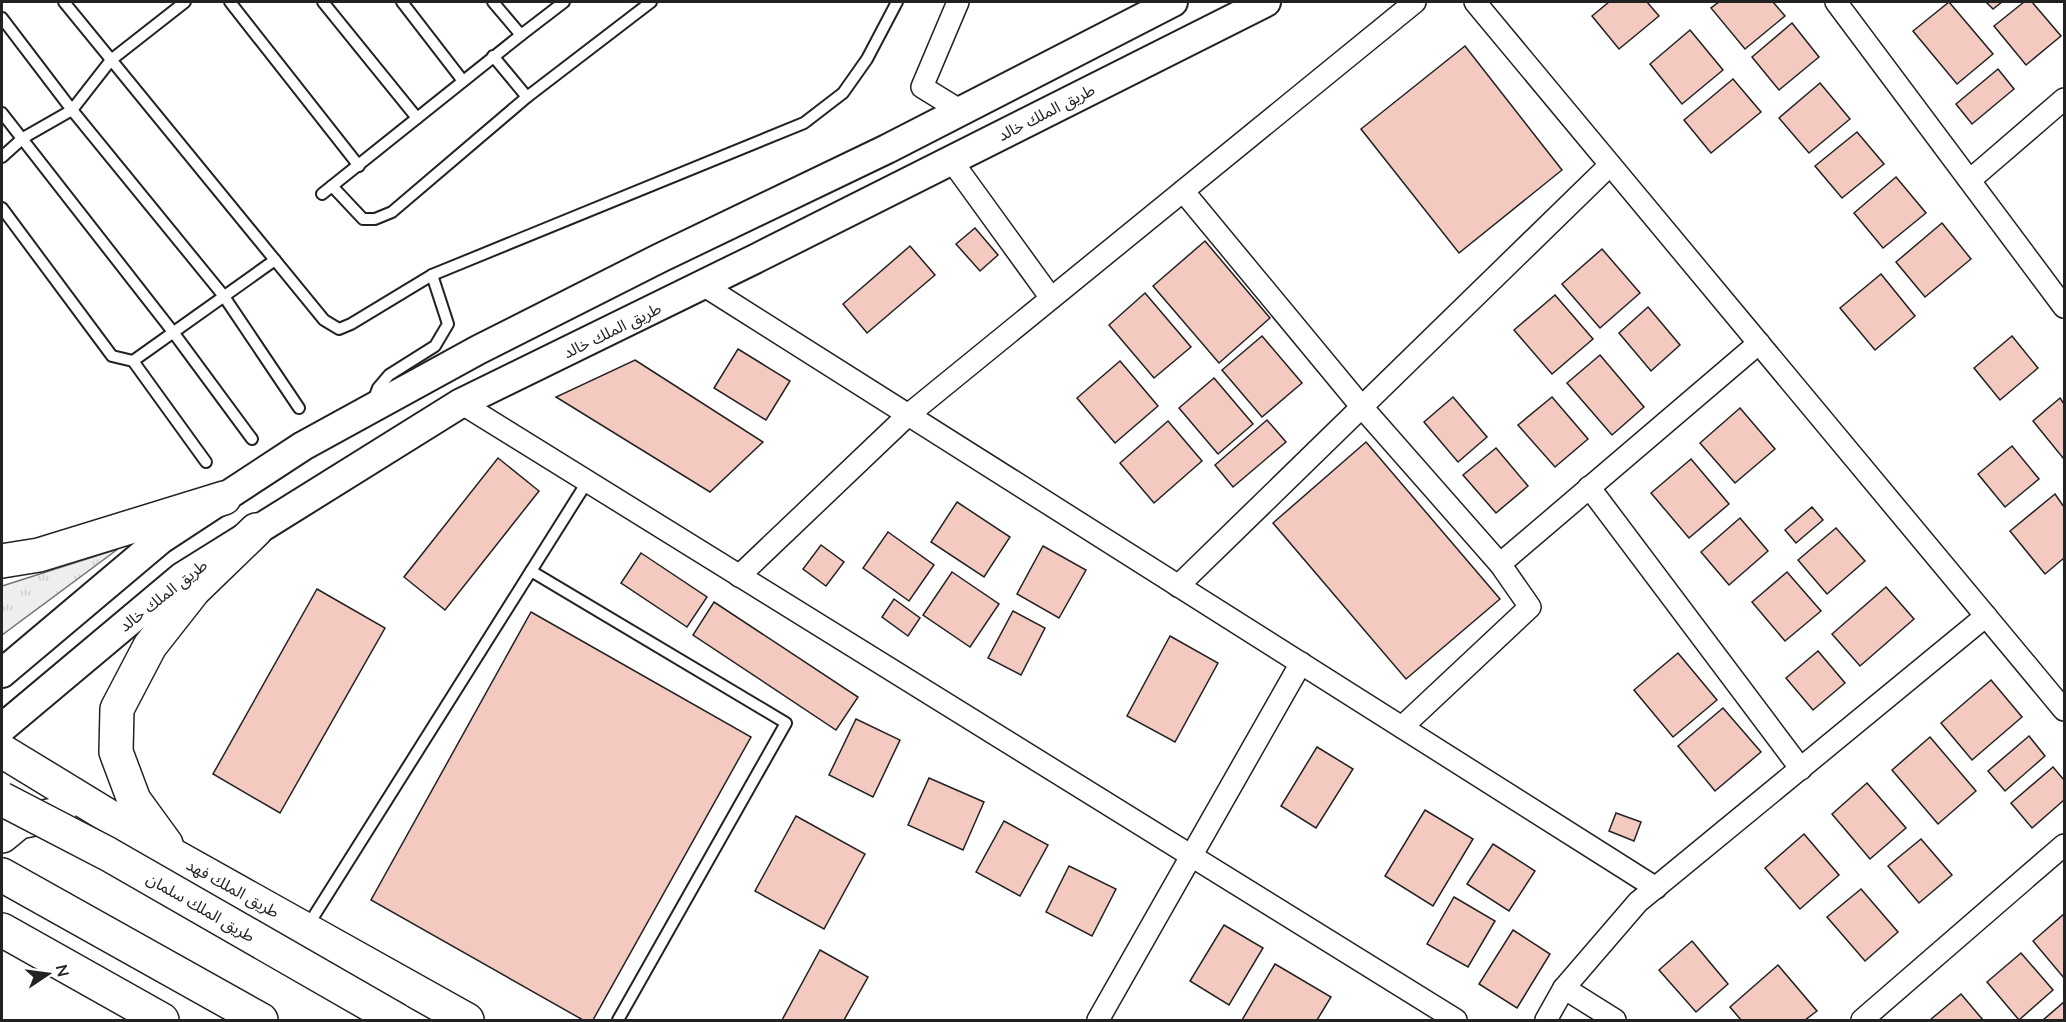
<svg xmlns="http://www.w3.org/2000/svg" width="2066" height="1022" font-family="Mulish,'Noto Sans Arabic',sans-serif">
	<defs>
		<pattern id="grass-tufts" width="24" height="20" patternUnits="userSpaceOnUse" patternTransform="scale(1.5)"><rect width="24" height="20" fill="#eee"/><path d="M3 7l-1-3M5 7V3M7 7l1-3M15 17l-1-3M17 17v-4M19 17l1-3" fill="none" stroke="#ccc"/></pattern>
	</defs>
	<rect width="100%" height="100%" fill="#fff"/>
	<!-- grass -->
	<polygon fill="url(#grass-tufts)" stroke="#6f6f6f" stroke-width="1.5" points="118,549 2,635 2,586"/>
	<!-- building -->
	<g fill="#f3c9c0" stroke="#222" stroke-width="1.5">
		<polygon points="1609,2 1647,2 1659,16 1619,49 1592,16"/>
		<polygon points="1719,2 1773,2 1785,16 1745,49 1711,8"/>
		<polygon points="1949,2 1993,54 1957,84 1913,31"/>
		<polygon points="1986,2 2002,2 1993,9"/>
		<polygon points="2024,2 2032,2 2061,36 2026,65 1994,26"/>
		<polygon points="1792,23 1819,57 1779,90 1752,57"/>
		<polygon points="1690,30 1723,70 1682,104 1650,64"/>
		<polygon points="1465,46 1562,170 1459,253 1361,129"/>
		<polygon points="1998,69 2014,89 1972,124 1956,104"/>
		<polygon points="1733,79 1761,112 1711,153 1684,120"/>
		<polygon points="1820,83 1850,119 1809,153 1779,118"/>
		<polygon points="1857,132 1884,164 1842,198 1815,166"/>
		<polygon points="1896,177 1926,213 1883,248 1854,213"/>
		<polygon points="1942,223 1971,259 1925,297 1896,262"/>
		<polygon points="975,228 998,255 980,271 956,244"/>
		<polygon points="1205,241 1270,318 1219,363 1153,286"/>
		<polygon points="910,246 935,275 867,333 843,304"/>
		<polygon points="1602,249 1640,293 1600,328 1562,284"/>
		<polygon points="1881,274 1915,316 1875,350 1840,308"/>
		<polygon points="1145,293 1191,347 1154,378 1109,325"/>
		<polygon points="1555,295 1593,339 1552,374 1514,330"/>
		<polygon points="1648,307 1680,345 1651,371 1619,333"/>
		<polygon points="1262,336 1302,383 1262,417 1222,370"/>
		<polygon points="2012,336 2038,368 2000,400 1974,368"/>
		<polygon points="738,349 790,381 766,420 714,388"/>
		<polygon points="1600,355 1644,407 1612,435 1567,383"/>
		<polygon points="635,360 763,442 710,492 556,397"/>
		<polygon points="1120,361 1158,406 1115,443 1077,398"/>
		<polygon points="1214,378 1253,424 1218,454 1179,408"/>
		<polygon points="1453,397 1487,437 1458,462 1424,422"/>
		<polygon points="1552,397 1588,439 1555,467 1518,425"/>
		<polygon points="2060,398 2064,404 2064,457 2063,458 2033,421"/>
		<polygon points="1740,408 1775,449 1735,483 1700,443"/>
		<polygon points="1267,420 1286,442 1233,487 1215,465"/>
		<polygon points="1168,421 1202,461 1154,503 1120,463"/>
		<polygon points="1366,442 1500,599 1406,679 1273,523"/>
		<polygon points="2012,446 2039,479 2005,507 1978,474"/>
		<polygon points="1496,448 1528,486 1496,513 1463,475"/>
		<polygon points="498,458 539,491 445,610 404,577"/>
		<polygon points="1691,459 1729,504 1689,538 1651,493"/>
		<polygon points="2055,494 2064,507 2064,558 2045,574 2010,531"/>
		<polygon points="957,502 1010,537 984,577 931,542"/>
		<polygon points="1812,507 1823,520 1796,543 1785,530"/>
		<polygon points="1740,518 1768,551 1729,585 1701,552"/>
		<polygon points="1836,528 1865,561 1827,594 1798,560"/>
		<polygon points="888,532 934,565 909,601 863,568"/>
		<polygon points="821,545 844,562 826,586 803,569"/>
		<polygon points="1043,546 1086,570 1059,618 1017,594"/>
		<polygon points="641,553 707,597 687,627 621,583"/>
		<polygon points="952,572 999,604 970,647 923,615"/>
		<polygon points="1787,572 1821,611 1785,641 1752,602"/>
		<polygon points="1886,587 1914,619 1860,666 1832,634"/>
		<polygon points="317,589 385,628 280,813 213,774"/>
		<polygon points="894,599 920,618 908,636 882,617"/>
		<polygon points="714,602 858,697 836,730 693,635"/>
		<polygon points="1013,611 1045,628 1021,675 988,658"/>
		<polygon points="531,612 751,737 593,1020 583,1020 371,900"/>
		<polygon points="1170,636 1218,663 1175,742 1127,716"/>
		<polygon points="1818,651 1845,683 1813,710 1786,678"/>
		<polygon points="1678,653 1717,700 1673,737 1634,690"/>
		<polygon points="1991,680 2022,717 1972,760 1941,723"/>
		<polygon points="1723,708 1761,752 1715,791 1678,746"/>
		<polygon points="856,719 900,740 873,797 829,775"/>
		<polygon points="2029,736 2045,756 2005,791 1988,771"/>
		<polygon points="1930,737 1976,791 1938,824 1892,770"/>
		<polygon points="1317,747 1353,769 1316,828 1281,806"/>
		<polygon points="2053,767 2064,780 2064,800 2032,828 2011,803"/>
		<polygon points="929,778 984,802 963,850 908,825"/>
		<polygon points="1867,783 1906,828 1870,859 1832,814"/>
		<polygon points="1425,810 1473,839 1433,906 1385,876"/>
		<polygon points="1616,813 1641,822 1634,841 1609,831"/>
		<polygon points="796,816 865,854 824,929 755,891"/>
		<polygon points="1004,821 1048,845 1020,896 976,872"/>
		<polygon points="1804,834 1839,875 1800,909 1765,868"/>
		<polygon points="1921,839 1952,875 1919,903 1888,866"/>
		<polygon points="1493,844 1535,871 1509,911 1467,884"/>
		<polygon points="1069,866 1116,889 1092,936 1046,912"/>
		<polygon points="1861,889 1898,932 1865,961 1827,917"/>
		<polygon points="1454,897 1495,921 1468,967 1427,944"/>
		<polygon points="2064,914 2064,978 2033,941"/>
		<polygon points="1224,925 1263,948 1229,1005 1190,981"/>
		<polygon points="1513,930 1550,954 1517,1008 1479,984"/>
		<polygon points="1692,941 1728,984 1696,1012 1659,970"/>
		<polygon points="820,950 868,977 844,1020 782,1020"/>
		<polygon points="2021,953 2053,990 2019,1020 1987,982"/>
		<polygon points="1275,964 1331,997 1317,1020 1242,1020"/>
		<polygon points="1778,965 1817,1011 1805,1020 1741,1020 1730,1007"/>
		<polygon points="1961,994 1983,1020 1930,1020"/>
		<polygon points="2064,1002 2064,1020 2043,1020"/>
	</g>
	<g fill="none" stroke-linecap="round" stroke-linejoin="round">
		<!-- service casing -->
		<g stroke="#222" stroke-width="14">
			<g id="service">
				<polyline points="64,2 324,320 339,329 351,324 432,275 448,324 435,346 389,375 378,388 373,401"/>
				<polyline points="230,2 359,166"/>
				<polyline points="323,2 417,118"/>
				<polyline points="402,2 463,81"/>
				<polyline points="493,2 521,35 564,2"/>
				<polyline points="2,18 72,110 223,295 299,408"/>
				<polyline points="493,56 527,97"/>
				<polyline points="2,113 173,332 252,439"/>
				<polyline points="2,157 23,138 72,110 111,60 185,2"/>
				<polyline points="332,186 363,219 375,219 392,212 527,97 651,2"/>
				<polyline points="322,194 521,35"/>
				<polyline points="2,208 112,356 133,361 275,260"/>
				<polyline points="432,275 804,123 843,93 867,59 897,2"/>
				<polyline points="133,361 206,462"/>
				<polyline points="531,571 587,482"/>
				<polyline points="307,927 531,571 786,723 618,1020"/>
			</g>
		</g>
		<!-- minor casing -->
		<g stroke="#222" stroke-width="24">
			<g id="minor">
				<polyline points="958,2 922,87 961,111"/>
				<polyline points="1475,2 2064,710"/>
				<polyline points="1836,2 2064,307"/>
				<polyline points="951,160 1051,298"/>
				<polyline points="1970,180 2064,99"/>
				<polyline points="1183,191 1361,406 1500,564 1530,607 1402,727"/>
				<polyline points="703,285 1656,888"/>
				<polyline points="461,403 1456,1020"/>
				<polyline points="1589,487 1801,769"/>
				<polyline points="1500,564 1759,343"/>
				<polyline points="739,576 908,415 1415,2"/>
				<polyline points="1178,586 1610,165"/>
				<polyline points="1564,988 1615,1020"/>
				<polyline points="1098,1020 1301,663"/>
				<polyline points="1546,1020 1564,988 1638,902 1986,616"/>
				<polyline points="1862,1020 2064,845"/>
			</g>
		</g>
		<!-- secondary casing -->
		<g stroke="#222" stroke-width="32">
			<g id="secondary">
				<polyline points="2,673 161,539 303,446 478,350 660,258 887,149 1173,2"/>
				<polyline points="2,728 182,577 461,403 757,258 1266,2"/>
			</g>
		</g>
		<!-- primary casing -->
		<g stroke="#222" stroke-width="36">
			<g id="primary">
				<polyline points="2,561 39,555 224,498"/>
				<polyline points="2,751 174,856 467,1020"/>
				<polyline points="2,836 19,822 59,814"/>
				<polyline points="166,844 134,800 116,752 117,709 150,646 194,590 256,530"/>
				<polyline points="2,930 162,1020"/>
			</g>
		</g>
		<!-- trunk casing -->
		<g stroke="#222" stroke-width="36">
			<polyline id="trunk" points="2,875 261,1020"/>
		</g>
		<!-- service -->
		<use href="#service" stroke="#fff" stroke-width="10"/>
		<!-- minor -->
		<use href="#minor" stroke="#fff" stroke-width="21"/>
		<!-- secondary -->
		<use href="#secondary" stroke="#fff" stroke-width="28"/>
		<!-- primary -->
		<use href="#primary" stroke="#fff" stroke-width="33"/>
		<!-- trunk -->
		<use href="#trunk" stroke="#fff" stroke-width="33"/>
		<!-- trunk-bridge casing -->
		<g stroke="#222" stroke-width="36" stroke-linecap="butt">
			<polyline id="trunk-bridge" points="2,799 108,854 397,1020"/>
		</g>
		<!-- trunk-bridge -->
		<use href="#trunk-bridge" stroke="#fff" stroke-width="33"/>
	</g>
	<g text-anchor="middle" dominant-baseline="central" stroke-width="4.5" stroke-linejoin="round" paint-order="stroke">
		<!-- street labels -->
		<g font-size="16" fill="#222" stroke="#fff">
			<text transform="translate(1046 112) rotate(-27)">طريق الملك خالد</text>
			<text transform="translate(612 330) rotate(-26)">طريق الملك خالد</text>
			<text transform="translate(163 595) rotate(-38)">طريق الملك خالد</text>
			<text transform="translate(233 888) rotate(29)">طريق الملك فهد</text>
			<text transform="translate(201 907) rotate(30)">طريق الملك سلمان</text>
		</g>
	</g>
	<!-- border -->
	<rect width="2066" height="1022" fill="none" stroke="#222222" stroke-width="6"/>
	<!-- north arrow -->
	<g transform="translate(48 974) rotate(77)" stroke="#ffffff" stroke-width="4.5" paint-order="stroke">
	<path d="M0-4.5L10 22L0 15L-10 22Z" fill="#222222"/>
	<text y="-9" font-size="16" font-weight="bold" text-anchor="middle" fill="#222222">N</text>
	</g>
</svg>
